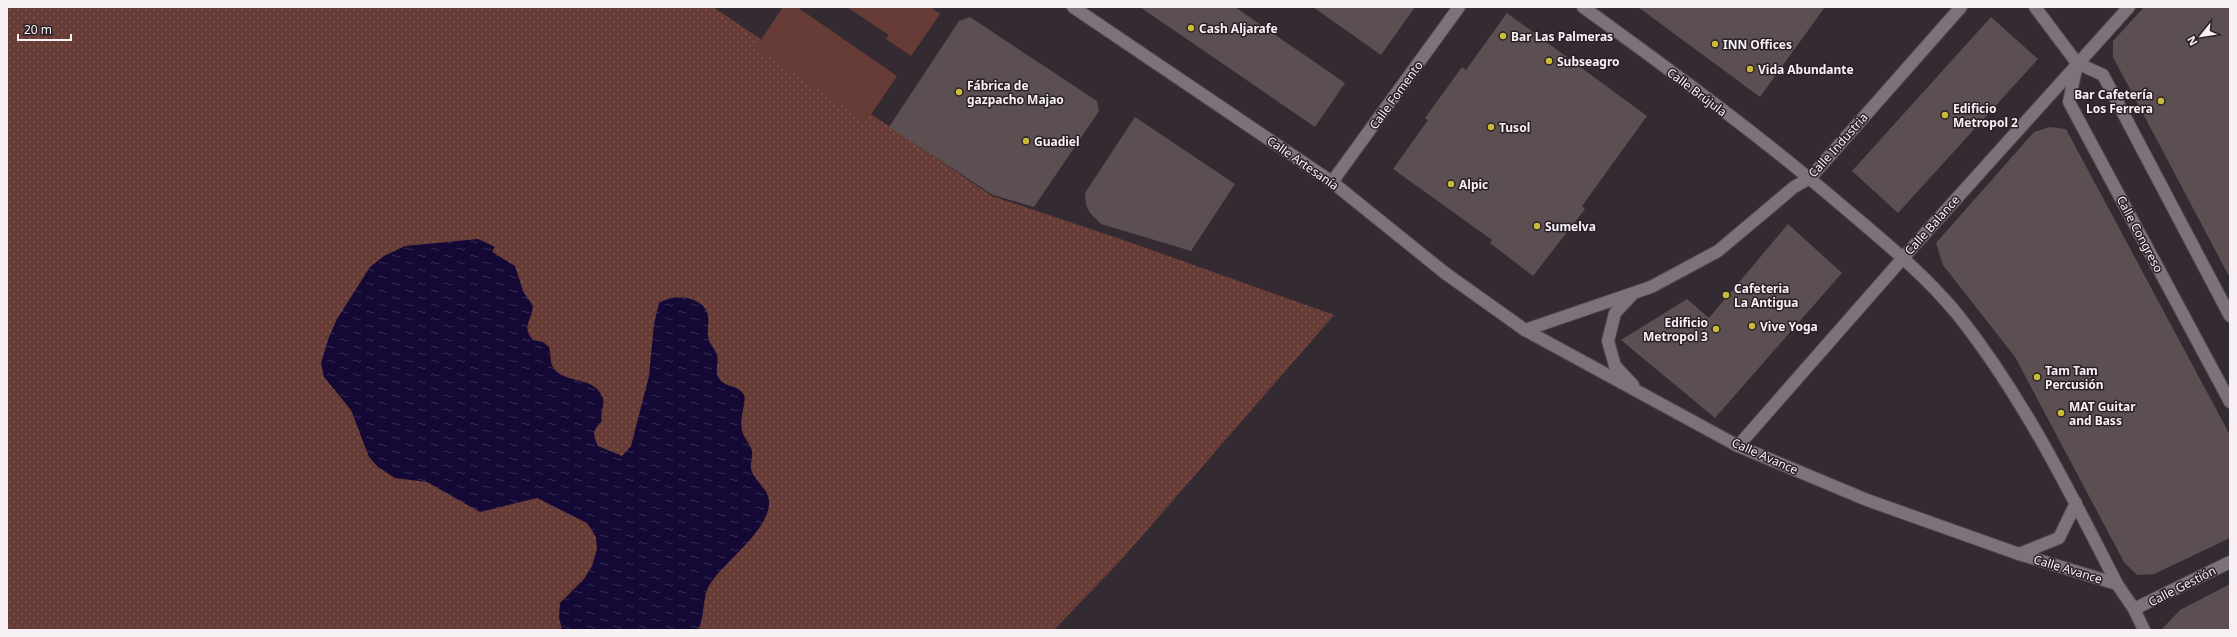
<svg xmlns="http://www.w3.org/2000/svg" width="2237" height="637" font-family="'Noto Sans',sans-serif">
	<defs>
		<pattern id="grass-dots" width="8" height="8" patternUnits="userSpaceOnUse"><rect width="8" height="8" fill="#673c37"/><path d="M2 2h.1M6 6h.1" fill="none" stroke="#7e5855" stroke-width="1.8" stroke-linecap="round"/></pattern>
		<pattern id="water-ripples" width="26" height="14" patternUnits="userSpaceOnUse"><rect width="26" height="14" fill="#140935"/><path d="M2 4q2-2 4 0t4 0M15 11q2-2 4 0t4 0" fill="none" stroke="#372d53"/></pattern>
	</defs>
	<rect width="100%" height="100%" fill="#342a31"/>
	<!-- grass -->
	<polygon fill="url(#grass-dots)" points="7,7 713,7 992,196 1129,242 1334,315 1122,559 1054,630 7,630"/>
	<!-- park -->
	<g fill="#673c37">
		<polygon points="783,7 797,7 897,76 866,122 756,47"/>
		<polygon points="847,7 930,7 940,14 911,56 886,39 889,35"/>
	</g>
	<!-- water -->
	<path fill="url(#water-ripples)" d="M478,239L495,247L492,251L494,253L515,266L523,291L533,306C532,320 521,327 533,340L543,342L549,347C551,353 550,360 552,365C560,384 592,376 601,394C607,404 599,412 602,421C593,429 592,435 598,446L622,456L631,446L649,376L654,324L659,303C672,295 690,295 702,305C712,315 707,324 708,336C709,344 715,348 717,355C719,361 716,367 717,373C720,389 738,383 744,395C747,400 739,418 742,430C743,438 751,444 752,451C753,457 750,464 751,469C754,481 768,488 769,501C771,528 727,560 712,581C701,595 706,615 698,630H562L559,617L560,603L584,579L592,566L597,549L596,537L587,523L537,498L480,512L427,482L395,478L378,467L369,457L351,410L324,377L321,363L329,337L337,319L370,267L384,256L405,246Z"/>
	<!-- building -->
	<g fill="#5c4f52">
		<polygon points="1140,7 1235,7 1345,83 1315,127"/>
		<polygon points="1313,7 1415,7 1381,55"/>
		<polygon points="1638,7 1825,7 1760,97"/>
		<polygon points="2144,7 2230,7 2230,278 2113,57 2113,41"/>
		<polygon points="1507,13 1647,116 1582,206 1585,209 1533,276 1490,243 1492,240 1393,169 1428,120 1425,118 1462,67 1466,70"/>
		<polygon points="970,17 1097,101 1099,111 1034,207 993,195 889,127 959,21"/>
		<polygon points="1991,17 2038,59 1898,213 1852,171"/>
		<polygon points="1135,117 1235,184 1191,251 1101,224 1090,213 1086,205 1085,193"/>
		<polygon points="2050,127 2066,129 2230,435 2230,538 2154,574 2137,575 2124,562 2015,357 1943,265 1936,243 2034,132"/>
		<polygon points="1788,224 1842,273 1715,418 1621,340 1687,299 1709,318"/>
		<polygon points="2230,584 2230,630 2161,630 2180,610"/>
	</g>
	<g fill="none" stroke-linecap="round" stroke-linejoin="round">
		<!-- street casing -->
		<g stroke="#51484e" stroke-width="14">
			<g id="street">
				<polyline points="1073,7 1332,182 1445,273 1525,330 1738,446 1867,500 2019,554 2117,584 2134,609 2144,630"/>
				<path d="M1583,7C1673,72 1763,138 1847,210C1886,243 1926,276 1958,315C2023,397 2070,492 2117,584"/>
				<polyline points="2035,7 2077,63 2103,75 2230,316"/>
				<polyline points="2077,64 2069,102 2230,402"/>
				<polyline points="1332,182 1459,7"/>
				<polyline points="1632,295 1615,313 1608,341 1615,366 1633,385"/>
				<polyline points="1525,330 1651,287 1718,251 1794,187 1810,178 1961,7"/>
				<polyline points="1738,446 1903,258 2129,7"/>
				<polyline points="2019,554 2059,538 2076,503"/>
				<polyline points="2134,609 2230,562"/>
			</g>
		</g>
		<!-- street -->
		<use href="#street" stroke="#7e727a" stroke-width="12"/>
	</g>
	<!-- markers -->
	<g fill="#c9ba3a" stroke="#2a2127" stroke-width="1.5">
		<circle cx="1191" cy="28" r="4"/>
		<circle cx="1503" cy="36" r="4"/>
		<circle cx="1715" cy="44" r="4"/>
		<circle cx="1549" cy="61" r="4"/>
		<circle cx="1750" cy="69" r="4"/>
		<circle cx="959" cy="92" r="4"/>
		<circle cx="2161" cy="101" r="4"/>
		<circle cx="1945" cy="115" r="4"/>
		<circle cx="1491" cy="127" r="4"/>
		<circle cx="1026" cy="141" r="4"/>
		<circle cx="1451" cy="184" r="4"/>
		<circle cx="1537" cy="226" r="4"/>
		<circle cx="1726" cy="295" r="4"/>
		<circle cx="1752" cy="326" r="4"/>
		<circle cx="1716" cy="329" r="4"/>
		<circle cx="2037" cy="377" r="4"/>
		<circle cx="2061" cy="413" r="4"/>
	</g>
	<g text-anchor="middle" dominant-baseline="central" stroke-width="3" stroke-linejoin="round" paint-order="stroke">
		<!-- poi labels -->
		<g font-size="12" font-weight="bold" fill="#f7f0f5" stroke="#2a2127" text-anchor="start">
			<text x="1199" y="28">Cash Aljarafe</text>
			<text x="1511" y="36">Bar Las Palmeras</text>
			<text x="1723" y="44">INN Offices</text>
			<text x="1557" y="61">Subseagro</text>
			<text x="1758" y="69">Vida Abundante</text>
			<text x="967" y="85">Fábrica de<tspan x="967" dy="14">gazpacho Majao</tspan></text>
			<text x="2153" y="94" text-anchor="end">Bar Cafetería<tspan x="2153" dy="14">Los Ferrera</tspan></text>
			<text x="1953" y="108">Edificio<tspan x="1953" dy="14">Metropol 2</tspan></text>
			<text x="1499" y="127">Tusol</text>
			<text x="1034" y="141">Guadiel</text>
			<text x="1459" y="184">Alpic</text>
			<text x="1545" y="226">Sumelva</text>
			<text x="1734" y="288">Cafeteria<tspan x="1734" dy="14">La Antigua</tspan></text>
			<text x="1708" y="322" text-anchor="end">Edificio<tspan x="1708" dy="14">Metropol 3</tspan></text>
			<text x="1760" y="326">Vive Yoga</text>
			<text x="2045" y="370">Tam Tam<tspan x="2045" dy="14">Percusión</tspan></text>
			<text x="2069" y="406">MAT Guitar<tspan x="2069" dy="14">and Bass</tspan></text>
		</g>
		<!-- street labels -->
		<g font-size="12" fill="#f7f0f5" stroke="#2a2127">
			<text transform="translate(1697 92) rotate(37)">Calle Brújula</text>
			<text transform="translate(1396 95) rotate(-54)">Calle Fomento</text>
			<text transform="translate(1838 145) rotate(-48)">Calle Industria</text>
			<text transform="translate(1303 163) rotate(35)">Calle Artesanía</text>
			<text transform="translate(1932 225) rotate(-48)">Calle Balance</text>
			<text transform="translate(2140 234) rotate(62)">Calle Congreso</text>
			<text transform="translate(1765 456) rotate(24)">Calle Avance</text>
			<text transform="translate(2068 569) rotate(17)">Calle Avance</text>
			<text transform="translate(2182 586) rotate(-27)">Calle Gestión</text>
		</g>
	</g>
	<!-- border -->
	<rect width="2237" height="637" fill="none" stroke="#f7f0f5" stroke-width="16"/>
	<!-- north arrow -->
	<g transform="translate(2201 36) rotate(240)" stroke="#2a2127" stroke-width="3" paint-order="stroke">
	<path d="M0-3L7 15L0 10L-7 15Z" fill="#f7f0f5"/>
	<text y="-6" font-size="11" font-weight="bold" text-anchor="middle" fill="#f7f0f5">N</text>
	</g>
	<!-- scale -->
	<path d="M18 34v6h53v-6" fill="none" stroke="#f7f0f5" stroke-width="2"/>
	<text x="24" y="34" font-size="12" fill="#f7f0f5" stroke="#2a2127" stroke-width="3" paint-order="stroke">20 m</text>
</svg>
